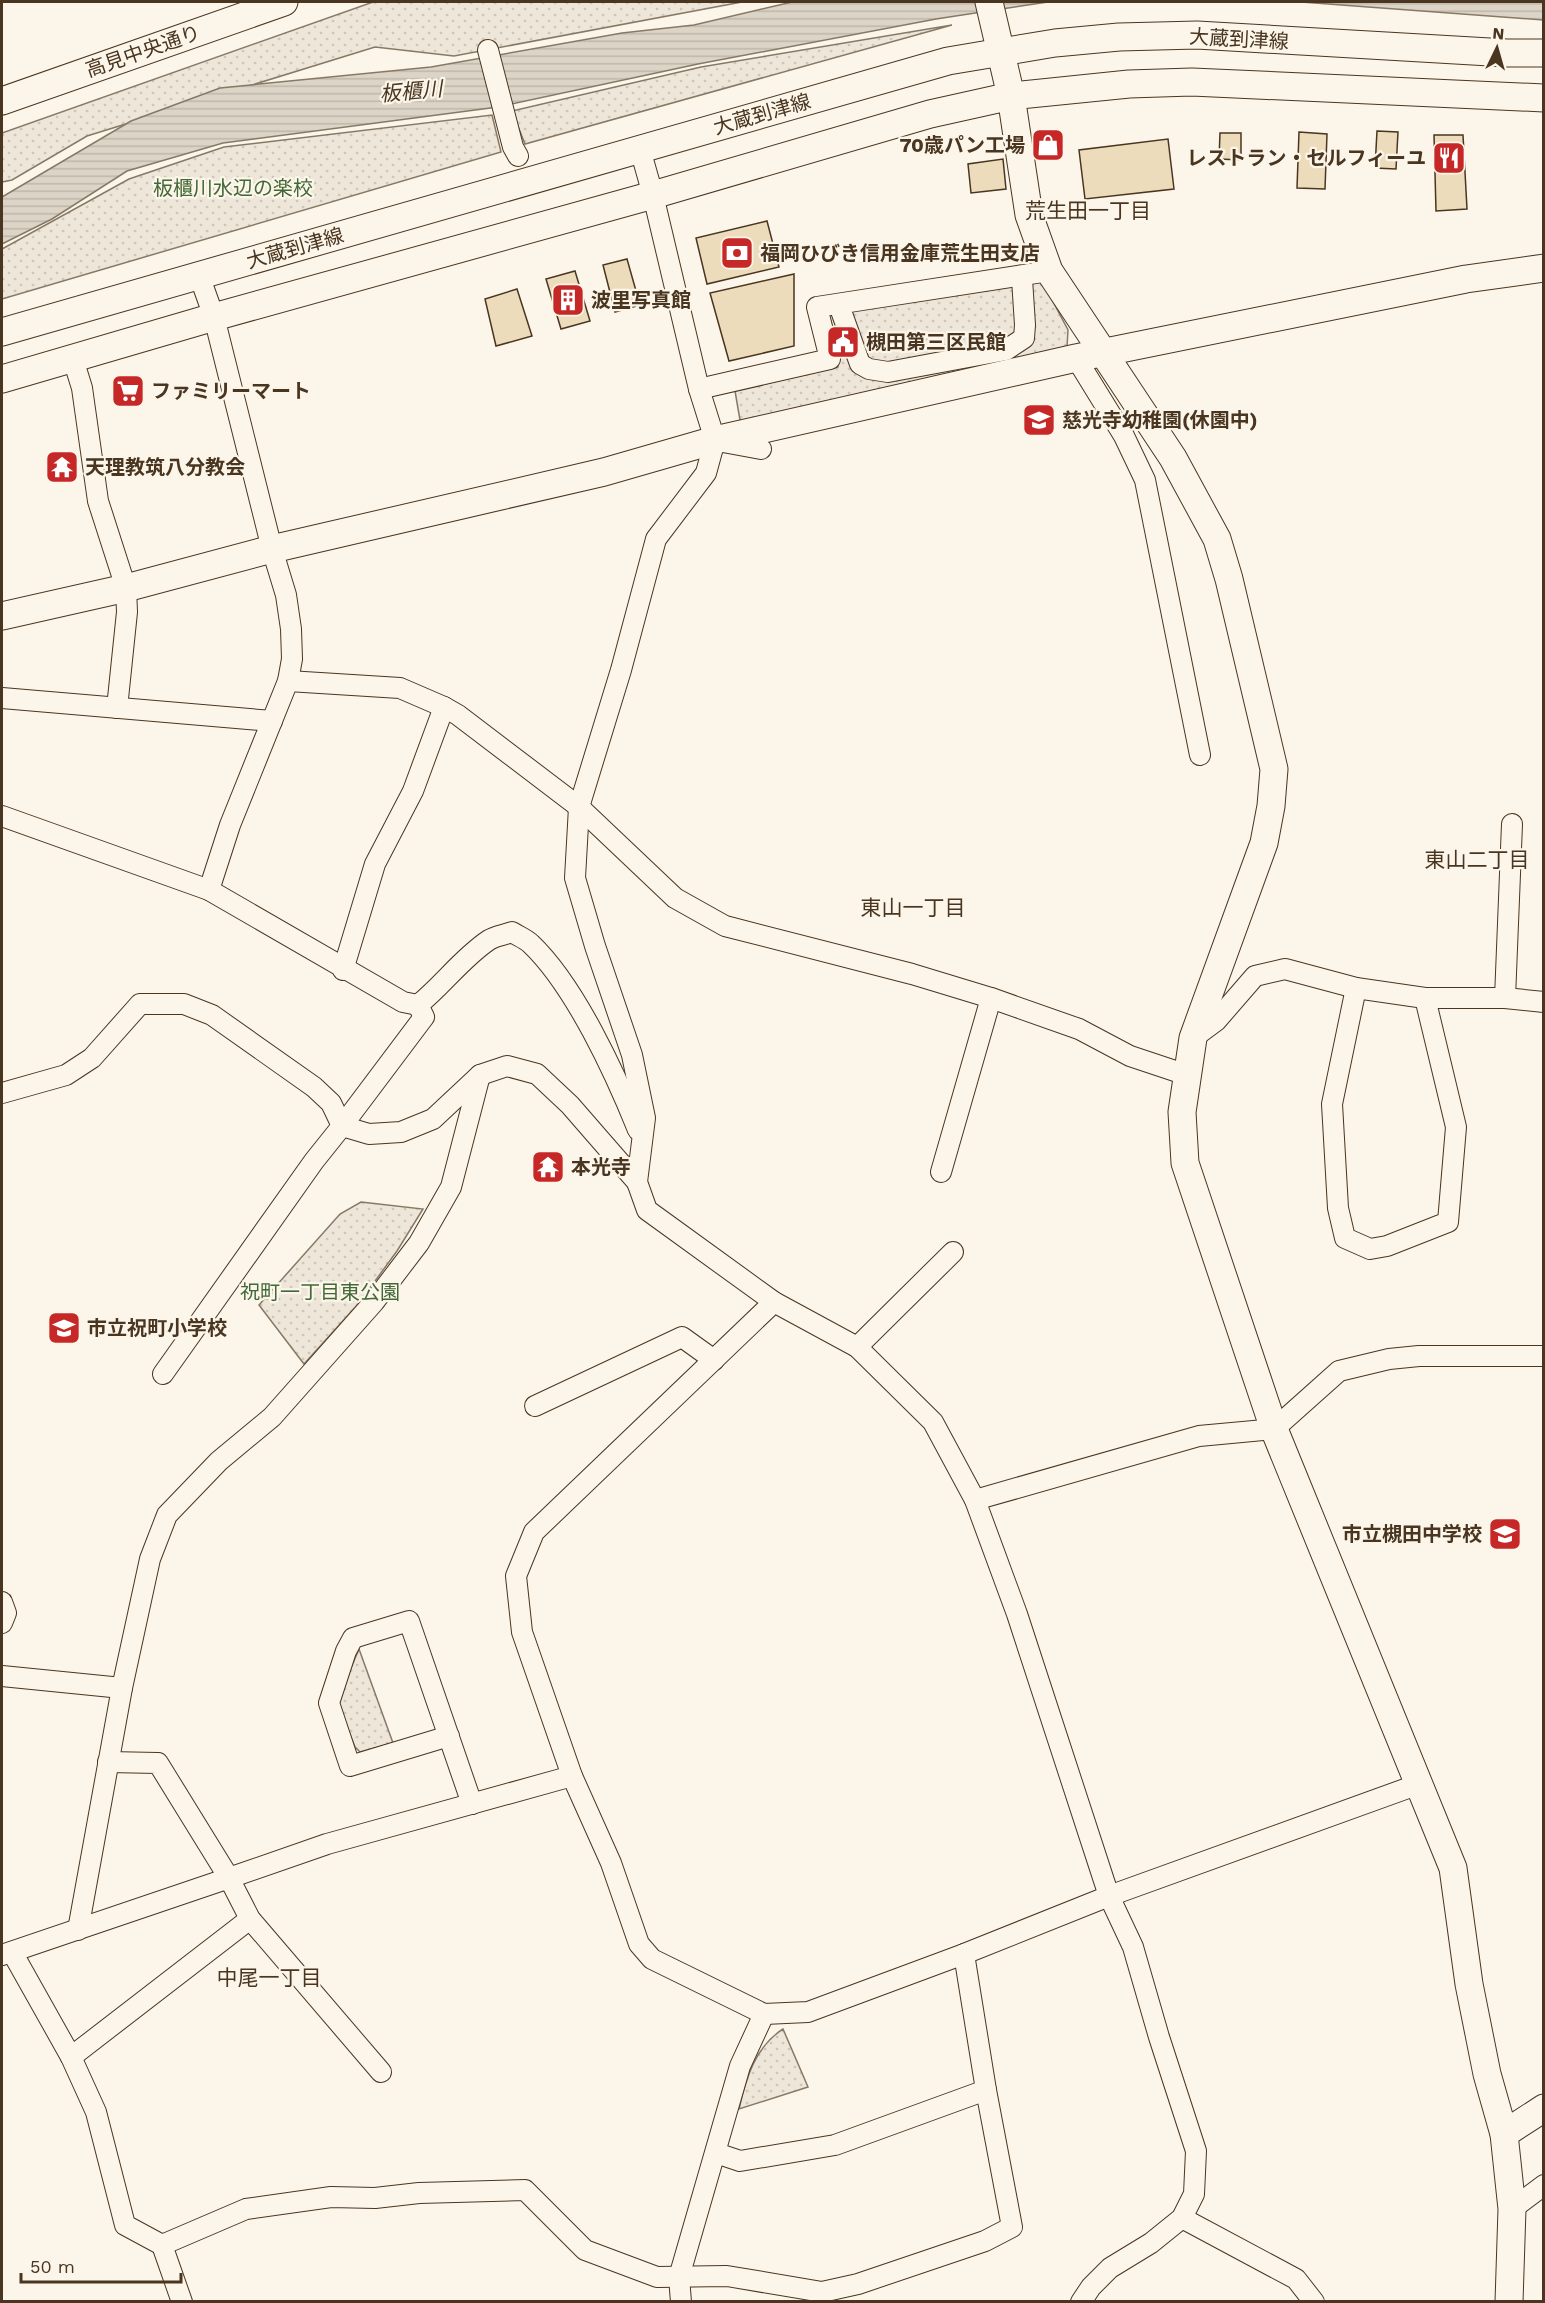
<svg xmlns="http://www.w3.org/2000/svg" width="1545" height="2303" font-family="'Work Sans','Noto Sans JP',sans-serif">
	<defs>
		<pattern id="park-dots" width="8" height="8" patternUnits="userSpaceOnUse" patternTransform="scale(1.5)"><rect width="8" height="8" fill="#ede6d9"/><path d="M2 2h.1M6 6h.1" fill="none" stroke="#cdc6ba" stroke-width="1.8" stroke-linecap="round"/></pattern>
		<pattern id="water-rules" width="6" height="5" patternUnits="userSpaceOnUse" patternTransform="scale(1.5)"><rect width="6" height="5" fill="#dcd4c6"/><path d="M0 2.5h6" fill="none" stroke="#beb7aa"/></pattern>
	</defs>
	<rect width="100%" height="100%" fill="#fbf6e9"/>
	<!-- park -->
	<g fill="url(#park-dots)" stroke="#887966" stroke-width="1.5">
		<polygon points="373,2 742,2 454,56 375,47 87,136 12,180 2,182 2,133"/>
		<polygon points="952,25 525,144 512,111 701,67"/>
		<polygon points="492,115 501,152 2,299 2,249 129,179 224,147"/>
		<polygon points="1040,277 1068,330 1067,347 741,426 735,391 838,367 823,310"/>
		<polygon points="361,1202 423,1209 397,1251 359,1303 304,1364 259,1305 340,1214"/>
		<polygon points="359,1649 393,1743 360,1752 355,1747 337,1701"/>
		<path d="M783,2029L808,2087L739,2109C746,2078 755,2047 783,2029Z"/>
	</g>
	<!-- water -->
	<g fill="url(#water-rules)" stroke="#887966" stroke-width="1.5">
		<polygon points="792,2 1048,2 936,19 698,64 498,107 223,143 127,171 52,219 2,244 2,197 131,121 220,88 431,67 622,33 694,25"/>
		<polygon points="1301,2 1543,2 1543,20"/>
	</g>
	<!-- building -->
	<g fill="#ecdcbc" stroke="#4a3520" stroke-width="1.5">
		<polygon points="1377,131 1398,132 1396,169 1375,168"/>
		<polygon points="1299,132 1327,134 1325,189 1297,188"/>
		<polygon points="1220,133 1241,133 1241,160 1219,159"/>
		<polygon points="1434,135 1463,135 1467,209 1436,211"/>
		<polygon points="1168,139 1174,189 1085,199 1079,150"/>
		<polygon points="1003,159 1006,189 971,193 968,164"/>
		<polygon points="767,221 779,267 707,284 696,238"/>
		<polygon points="627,259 640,305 615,312 603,265"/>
		<polygon points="575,271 590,321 561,329 546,279"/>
		<polygon points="794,274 794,346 729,361 710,293"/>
		<polygon points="517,289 532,336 496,346 485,299"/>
	</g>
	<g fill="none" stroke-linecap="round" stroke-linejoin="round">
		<!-- street casing -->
		<g stroke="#4a3520" stroke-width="22">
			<g id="street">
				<polyline points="488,50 513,147 518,156"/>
				<polyline points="640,149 653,195 699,389 715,440 706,473 656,539 621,670 579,807 575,878 595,946 632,1055 645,1118 637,1182 647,1210 774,1302 857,1347 933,1422 975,1500 1017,1614 1109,1896 1133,1947 1159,2037 1196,2151 1194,2194 1182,2218 1151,2243 1110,2268 1091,2287 1081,2302"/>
				<polyline points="199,275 214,317 272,549 286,595 291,629 292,659 288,681 230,825 209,890"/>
				<polyline points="840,308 860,364 869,369 888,372 1006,350 1024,338 1025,325 1022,279"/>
				<polyline points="1076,358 1124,436 1145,480 1200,755"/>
				<polyline points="73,359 82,388 98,501 126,588 127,612 117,708"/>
				<polyline points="699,389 830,359 817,307 1049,271"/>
				<polyline points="723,442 761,449"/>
				<polyline points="288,681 400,688 444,707 458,715 579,807 675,898 725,926 912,974 991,998 1079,1029 1130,1056 1187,1075"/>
				<polyline points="2,698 272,721"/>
				<path d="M2,816L209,890L403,1002L418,1005C443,985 462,958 489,940C495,936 504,935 512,932C518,936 526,939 531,944C575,986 615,1073 638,1130"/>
				<polyline points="343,970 375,864 413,791 444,707"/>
				<polyline points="1356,988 1332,1104 1338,1208 1345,1238 1370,1249 1387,1246 1448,1222 1456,1127 1425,998"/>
				<polyline points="1505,998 1512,824"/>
				<polyline points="1193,1038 1216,1021 1255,976 1285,969 1356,988 1425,998 1505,998 1544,1002"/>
				<polyline points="2,1093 66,1075 92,1058 140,1004 184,1004 212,1015 314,1087 331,1103 342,1126 424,1017 418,1005"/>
				<polyline points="941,1172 991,998"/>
				<polyline points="774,1302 534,1532 516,1576 522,1632 572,1776 611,1863 639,1944 652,1959 764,2014 808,2012 964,1954 1109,1896 1419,1784"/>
				<polyline points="857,1347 953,1252"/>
				<polyline points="163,1374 314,1161 342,1126 369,1134 401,1132 433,1119 480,1075 507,1066 537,1074 570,1105 637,1182"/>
				<polyline points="535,1406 682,1337 714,1360"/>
				<polyline points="975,1500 1199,1436 1274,1429 1339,1371 1389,1359 1419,1356 1544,1356"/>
				<polyline points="2,1602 6,1613 2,1623"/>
				<polyline points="2,1676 122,1688"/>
				<polyline points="449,1736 350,1766 329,1703 346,1651 353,1638 409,1621 472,1804"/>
				<polyline points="108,1762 158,1763 229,1878 327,1844 572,1776"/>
				<polyline points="78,1930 122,1688 150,1559 167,1515 219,1461 272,1417 374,1302 419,1243 451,1187 480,1075"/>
				<polyline points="12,1952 71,2057 96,2112 125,2225 162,2245 182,2302"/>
				<polyline points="2,1955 229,1878 250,1919 381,2072"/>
				<polyline points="71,2057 250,1919"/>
				<polyline points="716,2153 740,2161 835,2145 986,2090"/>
				<polyline points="1512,2209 1544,2185"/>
				<polyline points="1182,2218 1296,2279 1314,2302"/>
				<polyline points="162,2245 246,2209 331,2197 375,2198 419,2193 525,2190 585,2250 657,2277 727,2276 822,2292 858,2284 985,2241 1012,2227 986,2090 964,1954"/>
				<polyline points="681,2302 679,2277 740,2066 764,2014"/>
			</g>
		</g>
		<!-- secondary casing -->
		<g stroke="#4a3520" stroke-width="29">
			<g id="secondary">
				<polyline points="989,2 1011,96 1029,215 1049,271 1173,458 1217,539 1229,579 1274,769 1271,806 1264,843 1193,1038 1182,1112 1185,1163 1274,1429 1453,1868 1469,1984 1487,2074 1504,2134 1512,2209 1509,2302"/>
				<polyline points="2,101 284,2"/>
				<polyline points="2,332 948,61 1055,43 1119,37 1197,35 1507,53 1544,53"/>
				<polyline points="2,379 214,317 653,195 930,114 1011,96 1129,84 1192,82 1544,98"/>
				<polyline points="2,616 126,588 272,549 604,472 715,440 1076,358 1466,279 1544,268"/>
				<polyline points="1504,2134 1544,2108"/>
			</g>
		</g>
		<!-- street -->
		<use href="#street" stroke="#fbf6e9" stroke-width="20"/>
		<!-- secondary -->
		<use href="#secondary" stroke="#fbf6e9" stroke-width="27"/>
	</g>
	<!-- icons -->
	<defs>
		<g id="shop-square" transform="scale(1.725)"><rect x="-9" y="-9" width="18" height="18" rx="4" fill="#c62828" stroke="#fbf6e9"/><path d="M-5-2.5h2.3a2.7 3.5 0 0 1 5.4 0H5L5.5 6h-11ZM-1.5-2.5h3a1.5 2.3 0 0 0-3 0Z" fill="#fff"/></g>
		<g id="restaurant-square" transform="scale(1.725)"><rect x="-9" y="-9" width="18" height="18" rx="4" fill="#c62828" stroke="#fbf6e9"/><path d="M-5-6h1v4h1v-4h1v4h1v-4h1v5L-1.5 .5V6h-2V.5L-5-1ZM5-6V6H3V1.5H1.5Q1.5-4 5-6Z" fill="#fff"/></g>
		<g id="bank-square" transform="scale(1.725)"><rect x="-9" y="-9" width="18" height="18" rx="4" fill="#c62828" stroke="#fbf6e9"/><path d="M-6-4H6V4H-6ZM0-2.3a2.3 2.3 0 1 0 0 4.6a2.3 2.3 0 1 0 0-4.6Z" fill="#fff"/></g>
		<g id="building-square" transform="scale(1.725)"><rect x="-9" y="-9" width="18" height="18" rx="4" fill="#c62828" stroke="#fbf6e9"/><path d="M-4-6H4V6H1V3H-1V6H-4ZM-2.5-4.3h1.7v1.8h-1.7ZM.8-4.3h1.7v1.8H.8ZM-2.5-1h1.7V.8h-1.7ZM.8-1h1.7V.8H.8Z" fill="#fff"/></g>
		<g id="civic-square" transform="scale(1.725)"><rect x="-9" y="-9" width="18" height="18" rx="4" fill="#c62828" stroke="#fbf6e9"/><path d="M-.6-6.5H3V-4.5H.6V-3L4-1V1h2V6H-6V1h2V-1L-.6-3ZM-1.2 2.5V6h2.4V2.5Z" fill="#fff"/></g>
		<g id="supermarket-square" transform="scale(1.725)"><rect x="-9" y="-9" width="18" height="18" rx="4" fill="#c62828" stroke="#fbf6e9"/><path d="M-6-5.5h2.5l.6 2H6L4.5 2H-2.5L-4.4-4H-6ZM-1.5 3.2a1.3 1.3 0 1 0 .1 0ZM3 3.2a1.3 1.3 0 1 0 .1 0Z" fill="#fff"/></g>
		<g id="school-square" transform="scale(1.725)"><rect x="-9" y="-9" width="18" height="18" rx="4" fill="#c62828" stroke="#fbf6e9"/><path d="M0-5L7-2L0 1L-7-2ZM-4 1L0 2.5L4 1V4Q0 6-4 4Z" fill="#fff"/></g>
		<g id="temple-square" transform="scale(1.725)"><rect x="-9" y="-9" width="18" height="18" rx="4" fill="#c62828" stroke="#fbf6e9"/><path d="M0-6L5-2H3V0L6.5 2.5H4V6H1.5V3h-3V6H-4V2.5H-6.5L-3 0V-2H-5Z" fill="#fff"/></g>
	</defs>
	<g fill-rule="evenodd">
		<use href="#shop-square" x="1048" y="145"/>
		<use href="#restaurant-square" x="1449" y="158"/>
		<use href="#bank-square" x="737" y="253"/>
		<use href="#building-square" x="568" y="300"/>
		<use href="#civic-square" x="843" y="342"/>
		<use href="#supermarket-square" x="128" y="391"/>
		<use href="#school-square" x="1039" y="420"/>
		<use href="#temple-square" x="62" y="467"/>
		<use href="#temple-square" x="548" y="1167"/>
		<use href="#school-square" x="64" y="1328"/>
		<use href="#school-square" x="1505" y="1534"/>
	</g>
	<g text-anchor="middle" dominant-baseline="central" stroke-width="4.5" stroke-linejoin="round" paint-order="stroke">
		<!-- street labels -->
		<g font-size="20" fill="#4a3520" stroke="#fbf6e9">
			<text transform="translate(1239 39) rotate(3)">大蔵到津線</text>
			<text transform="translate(143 51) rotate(-19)">高見中央通り</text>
			<text transform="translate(762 114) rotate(-16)">大蔵到津線</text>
			<text transform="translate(295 248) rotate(-16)">大蔵到津線</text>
		</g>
		<!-- poi labels -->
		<g font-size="20" font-weight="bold" fill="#4a3520" stroke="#fbf6e9" text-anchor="start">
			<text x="1025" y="145" text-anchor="end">70歳パン工場</text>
			<text x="1426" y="158" text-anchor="end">レストラン・セルフィーユ</text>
			<text x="760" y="253">福岡ひびき信用金庫荒生田支店</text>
			<text x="591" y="300">波里写真館</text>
			<text x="866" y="342">槻田第三区民館</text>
			<text x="151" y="391">ファミリーマート</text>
			<text x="1062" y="420">慈光寺幼稚園(休園中)</text>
			<text x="85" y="467">天理教筑八分教会</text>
			<text x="571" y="1167">本光寺</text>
			<text x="87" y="1328">市立祝町小学校</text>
			<text x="1482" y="1534" text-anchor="end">市立槻田中学校</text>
		</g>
		<!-- park labels -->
		<g font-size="20" fill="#436837" stroke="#fbf6e9">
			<text x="233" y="188">板櫃川水辺の楽校</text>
			<text x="320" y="1292">祝町一丁目東公園</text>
		</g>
		<!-- water labels -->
		<g font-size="21" font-style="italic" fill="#4a3520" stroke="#fbf6e9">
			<text transform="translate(411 91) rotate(-5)">板櫃川</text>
		</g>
		<!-- neighbourhood labels -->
		<g font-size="21" fill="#4a3520" stroke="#fbf6e9">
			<text x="1088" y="210">荒生田一丁目</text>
			<text x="1477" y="859">東山二丁目</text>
			<text x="913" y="907">東山一丁目</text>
			<text x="269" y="1977">中尾一丁目</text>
		</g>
	</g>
	<!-- border -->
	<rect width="1545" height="2303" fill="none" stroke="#4a3520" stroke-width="6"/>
	<!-- north arrow -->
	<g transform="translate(1497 48) rotate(5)" stroke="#fbf6e9" stroke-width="4.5" paint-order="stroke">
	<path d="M0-4.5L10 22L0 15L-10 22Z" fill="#4a3520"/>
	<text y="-9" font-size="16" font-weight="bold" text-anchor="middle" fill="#4a3520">N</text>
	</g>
	<!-- scale -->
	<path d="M21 2273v9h160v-9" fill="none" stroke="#4a3520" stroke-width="3"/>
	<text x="30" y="2273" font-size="18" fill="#4a3520" stroke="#fbf6e9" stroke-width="4.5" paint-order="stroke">50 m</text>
</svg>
